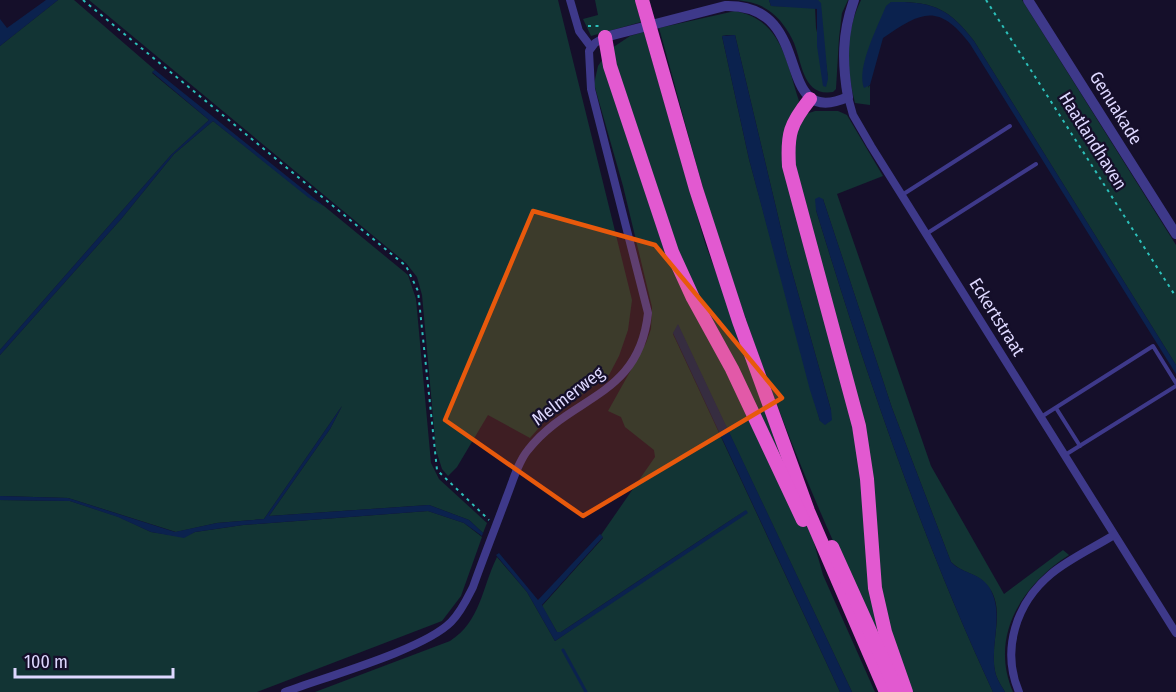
<svg xmlns="http://www.w3.org/2000/svg" width="1176" height="692" font-family="'Fira Sans Condensed',sans-serif">
	<rect width="100%" height="100%" fill="#150f2a"/>
	<!-- green -->
	<g fill="#123434" fill-rule="evenodd">
		<polygon points="58,0 74,0 155,70 152,73 209,120 171,155 0,350 0,46"/>
		<polygon points="89,0 558,0 632,300 628,330 619,356 609,375 545,421 530,438 488,415 457,467 448,476 442,469 436,450 422,295 417,277 406,263"/>
		<polygon points="595,0 635,0 641,22 591,36 583,19 598,15"/>
		<path d="M737,0H769L771,6L815,7L816,28L828,79L818,0H813H848L842,13L839,38L836,89L833,92C803,97 802,63 794,43C789,31 779,17 768,10C758,3 749,2 737,0Z"/>
		<path d="M861,0H1022L1176,245V365L974,41C949,8 932,1 891,2L868,88L870,85V105L855,103C846,69 845,32 861,0Z"/>
		<path d="M735,11C782,20 786,61 799,101L785,129L860,444L891,659C820,527 767,385 720,243C697,172 679,99 659,28ZM727,35H735L787,254L831,410L820,421L749,159L722,36Z"/>
		<path d="M644,32L705,243L808,521L823,575L875,692H852L678,325L673,334L840,692H315L450,641C481,621 482,587 497,557L527,592L555,641L746,510L561,632H557L542,606L603,538L601,535L655,457L654,450L625,427L621,417L608,411L646,343L651,329L652,307L623,186L594,84L598,66L609,50L630,36Z"/>
		<path d="M815,111H838L847,115L883,176L837,194L931,466L1004,594L1063,550L1069,555C1022,585 989,636 1013,692H1005C1002,687 998,681 996,675C987,645 1009,608 986,584C975,572 962,573 951,562L892,408L823,199L816,210C866,374 921,537 993,692H910C897,655 881,616 877,577C871,523 874,470 863,417L801,203L792,139L806,114Z"/>
		<polygon points="213,121 309,197 324,206 408,275 416,299 431,463 439,479 487,523 483,533 469,520 429,505 269,516 330,429 342,406 264,519 217,523 176,532 68,498 0,496 0,355 122,218 174,154"/>
		<polygon points="0,500 70,501 119,517 151,532 184,537 195,532 243,525 428,511 464,523 482,537 461,596 442,621 257,692 0,692"/>
	</g>
	<!-- water -->
	<g fill="#0b224e">
		<polygon points="46,0 58,0 0,46 0,19 7,28"/>
		<polygon points="769,0 818,0 821,3 828,79 826,87 823,86 817,46 817,9 771,6"/>
		<path d="M891,2C932,1 949,8 974,41L1176,365V374L970,44C938,2 921,12 883,38L870,85L864,88C856,68 878,26 886,6Z"/>
		<polygon points="735,35 787,254 831,410 832,420 825,425 820,421 810,390 749,159 722,36"/>
		<polygon points="155,70 324,206 309,198 213,121 174,154 122,218 0,355 0,350 171,155 209,120 152,72"/>
		<path d="M819,197L823,199L892,408L951,562C962,574 979,572 989,587C1006,614 988,646 996,675C998,681 1002,687 1005,692H993C921,537 866,374 816,210L815,199Z"/>
		<polygon points="678,324 852,692 840,692 673,333"/>
		<polygon points="342,406 330,429 269,516 429,505 469,520 483,533 482,536 464,523 428,511 243,525 195,532 184,538 151,532 118,517 70,501 0,500 0,496 68,498 175,532 217,523 264,519"/>
		<polygon points="746,510 748,513 555,641 527,592 496,555 499,553 538,600 600,534 603,537 542,605 557,632 561,632"/>
	</g>
	<g fill="none" stroke-linecap="round" stroke-linejoin="round">
		<!-- stream -->
		<polyline stroke="#0b224e" stroke-width="3" points="563,650 586,692"/>
		<!-- path -->
		<g stroke="#2cc0ba" stroke-width="2" stroke-dasharray="3 4.5" stroke-linecap="butt">
			<polyline points="83,0 406,266 418,291 437,470 489,520"/>
			<polyline points="986,0 1176,297"/>
			<polyline points="588,26 600,26"/>
		</g>
		<!-- service -->
		<g stroke="#3e398a" stroke-width="4">
			<polyline points="902,195 1010,126"/>
			<polyline points="926,234 1036,164"/>
			<polyline points="1056,408 1080,446"/>
			<polyline points="1041,417 1153,346 1176,383"/>
			<polyline points="1065,455 1176,386"/>
		</g>
		<!-- minor -->
		<g stroke="#3e398a" stroke-width="8">
			<polyline points="570,0 579,31 591,47"/>
			<polyline points="848,97 853,115 871,146 1176,633"/>
			<path d="M285,692C325,677 423,650 451,622C461,612 467,599 473,587C484,556 496,526 507,496C513,481 518,462 528,450C571,395 639,398 648,313L591,89L589,51L595,43L605,37"/>
			<path d="M1019,692C1001,650 1016,603 1051,574C1069,559 1093,548 1114,535"/>
		</g>
		<!-- tertiary -->
		<g stroke="#3e398a" stroke-width="10">
			<polyline points="1028,0 1176,234"/>
			<path d="M605,37L725,6C819,3 770,131 848,97C842,63 842,33 854,0"/>
		</g>
		<!-- trunk -->
		<g stroke="#e259d0" stroke-width="14">
			<polyline points="642,0 696,189 739,321 808,511 886,692"/>
			<polyline points="605,37 610,66 672,252 693,298 732,369 803,520"/>
			<path d="M810,99C790,124 787,134 789,166L859,426L867,479L875,588L885,632L906,692"/>
			<polyline points="832,547 897,691"/>
		</g>
	</g>
	<!-- marked area -->
	<path fill="#e8590c" fill-opacity="0.2" stroke="#e8590c" stroke-width="4.5" stroke-linejoin="round" d="M533,211L655,245L782,398L583,516L445,420Z"/>
	<g text-anchor="middle" dominant-baseline="central" stroke-width="4.5" stroke-linejoin="round" paint-order="stroke">
		<!-- street labels -->
		<g font-size="18" fill="#ded8ff" stroke="#150f2a">
			<text transform="translate(1116 108) rotate(58)">Genuakade</text>
			<text transform="translate(1093 141) rotate(58)">Haatlandhaven</text>
			<text transform="translate(997 317) rotate(58)">Eckertstraat</text>
			<text transform="translate(568 396) rotate(-37)">Melmerweg</text>
		</g>
	</g>
	<!-- scale -->
	<path d="M15 668v9h158v-9" fill="none" stroke="#ded8ff" stroke-width="3"/>
	<text x="24" y="668" font-size="18" fill="#ded8ff" stroke="#150f2a" stroke-width="4.5" paint-order="stroke">100 m</text>
</svg>
